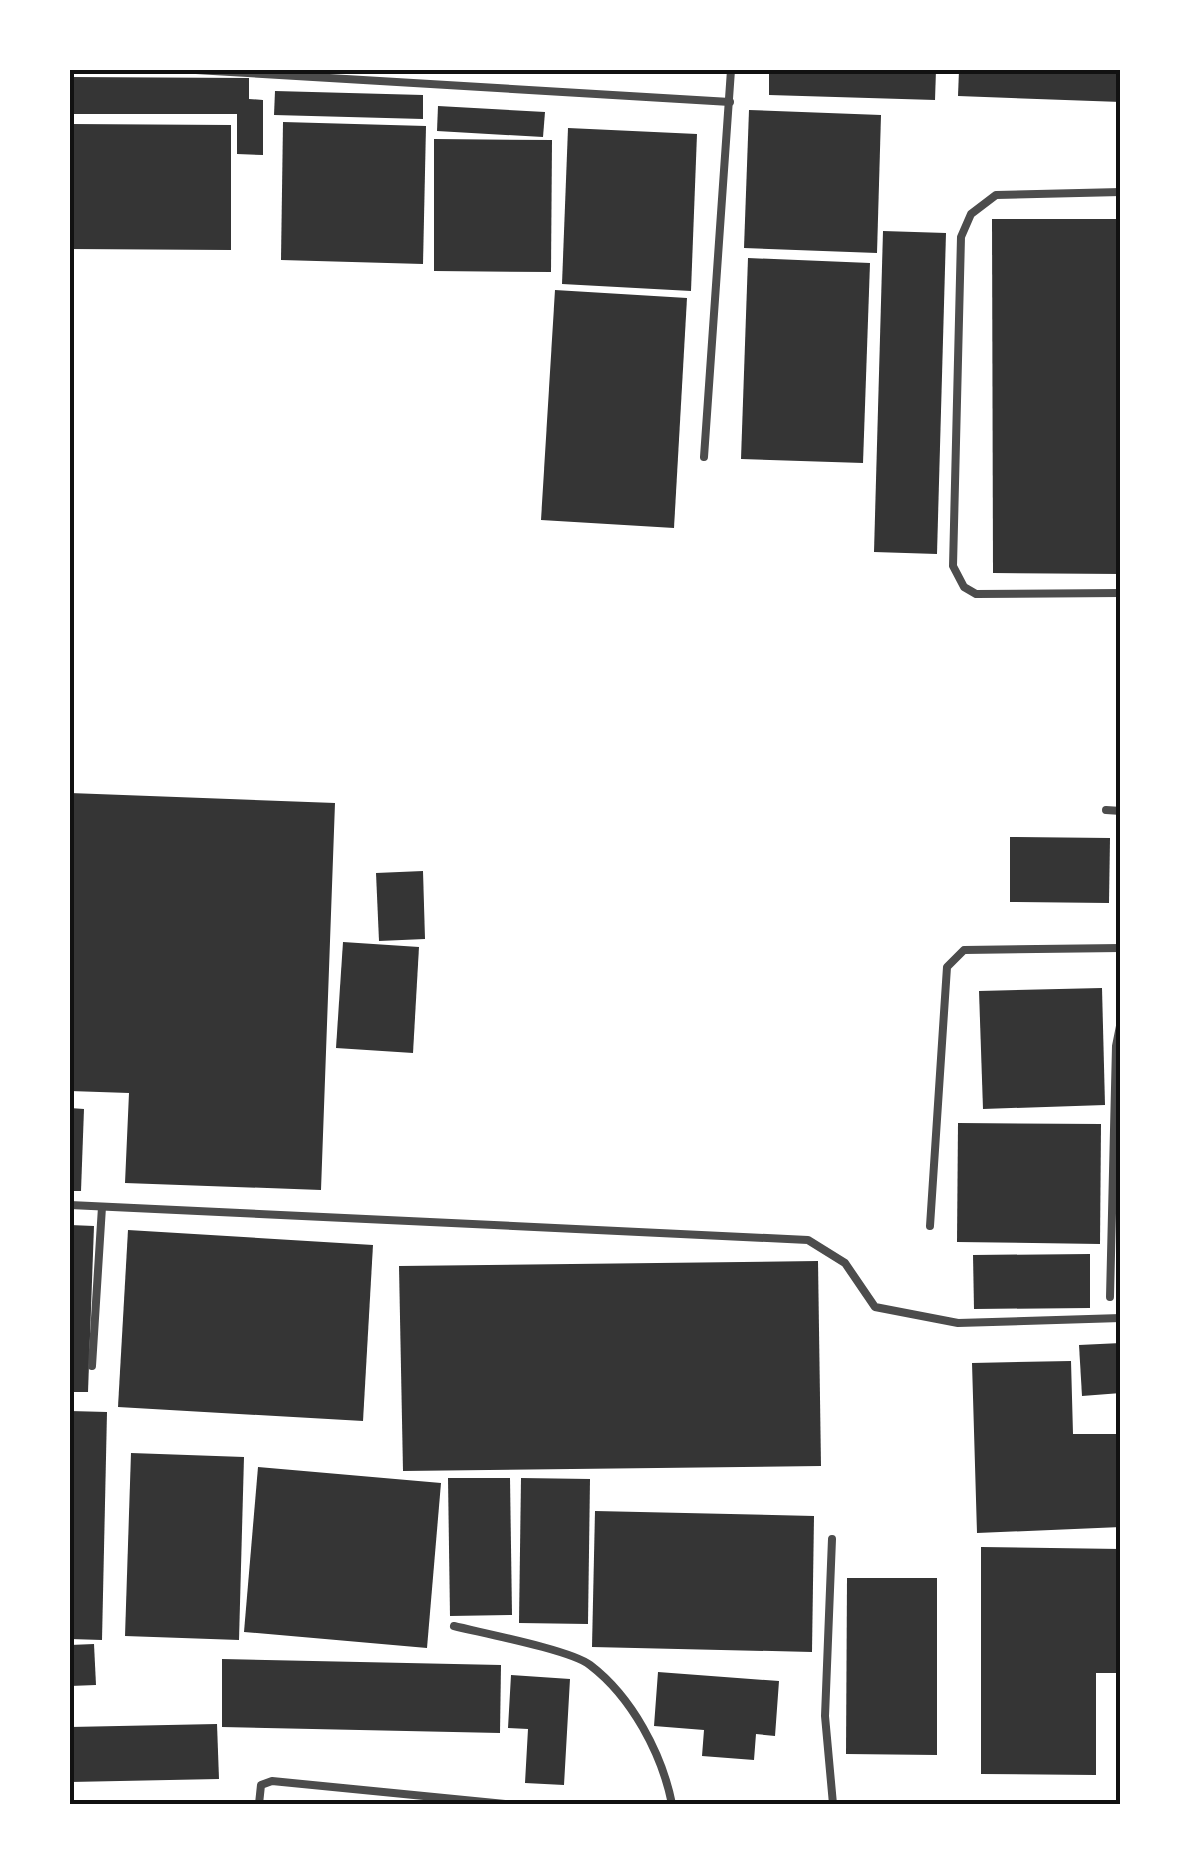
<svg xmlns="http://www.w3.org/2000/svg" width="1191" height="1874" font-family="'Alegreya Sans',sans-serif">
	<rect width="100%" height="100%" fill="#fff"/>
	<!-- building -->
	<g fill="#353535">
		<polygon points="769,70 936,70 935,100 769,95"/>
		<polygon points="959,70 1121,70 1121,102 958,96"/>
		<polygon points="70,77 249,78 249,99 263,100 263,155 237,154 237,114 70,114"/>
		<polygon points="275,91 423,95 423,119 274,115"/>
		<polygon points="438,106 545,112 543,137 437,131"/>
		<polygon points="749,110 881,115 877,253 744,248"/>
		<polygon points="283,122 426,126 423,264 281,260"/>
		<polygon points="70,124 231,125 231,250 70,249"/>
		<polygon points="568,128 697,134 691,291 562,284"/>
		<polygon points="434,139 552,140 551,272 434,271"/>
		<polygon points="992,219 1121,219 1121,574 993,573"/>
		<polygon points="883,231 946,233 937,554 874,552"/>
		<polygon points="748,258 870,263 863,463 741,459"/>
		<polygon points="555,290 687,298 674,528 541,520"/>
		<polygon points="70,793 335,803 321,1190 125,1183 129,1093 70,1091"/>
		<polygon points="1010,837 1110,838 1109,903 1010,902"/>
		<polygon points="423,871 425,939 379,941 376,873"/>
		<polygon points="343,942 419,947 413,1053 336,1048"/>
		<polygon points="1102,988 1105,1105 983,1109 979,991"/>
		<polygon points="70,1108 84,1109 81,1191 70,1191"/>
		<polygon points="958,1123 1101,1124 1100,1244 957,1242"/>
		<polygon points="70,1225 94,1226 88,1392 70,1392"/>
		<polygon points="128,1230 373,1245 363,1421 118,1407"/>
		<polygon points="1090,1254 1090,1308 974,1309 973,1255"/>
		<polygon points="818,1261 821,1466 403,1471 399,1266"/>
		<polygon points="1121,1343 1121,1393 1082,1396 1079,1345"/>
		<polygon points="1071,1361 1073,1434 1121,1434 1121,1527 977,1533 972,1363"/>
		<polygon points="70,1411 107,1412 102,1640 70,1639"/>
		<polygon points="131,1453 244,1457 239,1640 125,1636"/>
		<polygon points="258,1467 441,1483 427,1648 244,1632"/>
		<polygon points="448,1478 510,1478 512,1615 450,1616"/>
		<polygon points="521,1478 590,1479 588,1624 519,1623"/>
		<polygon points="595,1511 814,1516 812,1652 592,1647"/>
		<polygon points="981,1547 1121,1549 1121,1673 1096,1673 1096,1775 981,1774"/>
		<polygon points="847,1578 937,1578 937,1755 846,1754"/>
		<polygon points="94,1644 96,1685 70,1686 70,1645"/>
		<polygon points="222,1659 501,1665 500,1733 222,1727"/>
		<polygon points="658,1672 779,1681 775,1736 756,1734 754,1760 702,1756 704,1730 654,1726"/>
		<polygon points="511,1675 570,1679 564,1785 525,1783 528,1729 508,1728"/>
		<polygon points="217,1724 219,1779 70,1782 70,1727"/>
	</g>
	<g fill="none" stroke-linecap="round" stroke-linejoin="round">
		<!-- service -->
		<g stroke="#4c4c4c" stroke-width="8">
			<polyline points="196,70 730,102"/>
			<polyline points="1121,192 996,195 971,214 961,237 953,566 964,587 976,594 1121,593"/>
			<polyline points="704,457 731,70"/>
			<polyline points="1106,810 1121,811"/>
			<polyline points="70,1205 808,1240 845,1263 875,1307 958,1323 1121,1318"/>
			<polyline points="930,1226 947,967 964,950 1121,948"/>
			<polyline points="1110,1297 1116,1046 1121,1021"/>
			<polyline points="92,1366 102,1207"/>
			<polyline points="832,1539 825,1716 833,1804"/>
			<path d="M454,1626C482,1633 571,1650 590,1665C632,1697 662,1754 672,1804"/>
			<polyline points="259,1804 261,1785 272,1781 505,1804"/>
		</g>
	</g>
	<!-- border -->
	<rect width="1191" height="1874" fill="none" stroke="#ffffff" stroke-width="145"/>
	<rect x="72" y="72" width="1046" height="1730" fill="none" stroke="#111" stroke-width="4"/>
</svg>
